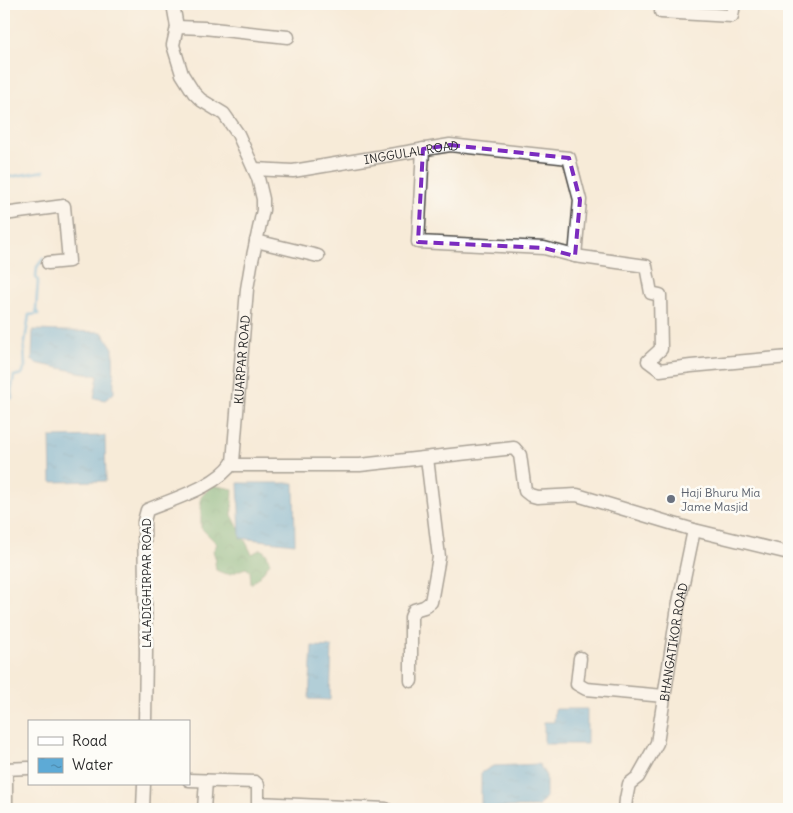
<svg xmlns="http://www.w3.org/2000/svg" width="793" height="813" font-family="Delius,sans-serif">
	<defs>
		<pattern id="forest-crowns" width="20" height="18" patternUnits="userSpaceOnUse" patternTransform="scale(1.25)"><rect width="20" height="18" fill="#6bae72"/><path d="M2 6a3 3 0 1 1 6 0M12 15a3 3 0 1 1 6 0" fill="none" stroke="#588e5e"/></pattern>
		<pattern id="water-ripples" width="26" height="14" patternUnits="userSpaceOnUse" patternTransform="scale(1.25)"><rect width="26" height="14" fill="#5daad6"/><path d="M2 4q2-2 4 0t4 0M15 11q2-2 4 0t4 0" fill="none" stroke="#4d8bae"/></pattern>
	</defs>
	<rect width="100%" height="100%" fill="#fdfcf7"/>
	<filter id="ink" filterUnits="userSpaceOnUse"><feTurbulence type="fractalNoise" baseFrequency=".02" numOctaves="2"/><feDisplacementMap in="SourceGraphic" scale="10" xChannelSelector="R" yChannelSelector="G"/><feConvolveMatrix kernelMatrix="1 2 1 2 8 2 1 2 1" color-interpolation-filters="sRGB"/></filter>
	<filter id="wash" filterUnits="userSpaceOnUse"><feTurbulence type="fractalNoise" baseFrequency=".0096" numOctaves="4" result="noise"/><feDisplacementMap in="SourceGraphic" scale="20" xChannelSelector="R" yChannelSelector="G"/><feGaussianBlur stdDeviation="1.12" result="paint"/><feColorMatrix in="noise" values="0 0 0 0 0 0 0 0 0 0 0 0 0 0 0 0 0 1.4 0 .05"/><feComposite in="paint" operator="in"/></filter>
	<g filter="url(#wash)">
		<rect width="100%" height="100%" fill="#f7ebd8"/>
		<!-- forest -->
		<path fill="url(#forest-crowns)" stroke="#4b6c4e" d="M212,485L233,489L232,515L252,554L261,549L267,554L270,563L258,578L251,584L250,571L246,568C232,572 232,578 216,570L215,563L216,560L213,551L217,544L201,528V497Z"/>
		<!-- water -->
		<g fill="url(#water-ripples)" stroke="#446a80">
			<polygon points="33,330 102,332 113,348 114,393 105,400 94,398 98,376 35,363 32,360"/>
			<polygon points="105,436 106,481 51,482 50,437"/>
			<polygon points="238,483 294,483 295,544 240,538"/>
			<polygon points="312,646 332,647 330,700 309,699"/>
			<polygon points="555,709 587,709 587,744 544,744 544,722 554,722"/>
			<polygon points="539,764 546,776 546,797 538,807 487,807 481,805 481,773 493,766"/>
		</g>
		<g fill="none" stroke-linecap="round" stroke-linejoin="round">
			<!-- stream -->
			<g stroke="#5daad6" stroke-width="3">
				<polyline points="4,178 44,171"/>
				<polyline points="12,398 11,392 14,376 22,374 25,367 24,348 29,315 38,314 36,310 38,281 36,277 37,267 43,259"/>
			</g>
		</g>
	</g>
	<g filter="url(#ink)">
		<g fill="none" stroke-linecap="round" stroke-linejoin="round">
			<!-- minor casing -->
			<g stroke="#4a4845" stroke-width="15">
				<g id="minor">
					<polyline points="661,12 732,16 734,4"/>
					<polyline points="177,27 204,28 288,37"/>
					<polyline points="423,149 418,242 544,248 575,256 646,266 651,293 660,295 661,349 648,361 660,370 691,366 789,357"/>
					<path id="s1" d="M254,169L293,171L450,145L569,158L580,200L575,256"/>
					<polyline points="4,214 64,206 69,261 48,263"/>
					<polyline points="256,241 318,256"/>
					<polyline points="231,465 360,465 514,448 520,455 525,491 530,495 537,497 577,495 694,530 789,553"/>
					<polyline points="580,658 577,684 586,689 664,696"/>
					<polyline points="411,681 411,617 414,610 424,607 431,602 439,557 427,458"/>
					<path id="s2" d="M145,722L146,652L144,521L147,510C173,499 218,486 233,462L247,289L251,265L263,210V199L258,178L238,134L224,114L201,100L194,93L182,74L173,45L177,27L173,4"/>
					<polyline points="4,769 29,768"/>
					<polyline points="189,780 255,782 258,785 258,803 386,809"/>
					<polyline points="4,803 6,804 6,769"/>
					<polyline points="143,809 144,784"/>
					<polyline points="204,809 206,781"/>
					<path id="s3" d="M625,809L626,799L629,784L638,777L657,743L678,607L694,530"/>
				</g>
			</g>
			<!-- minor -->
			<use href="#minor" stroke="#fff" stroke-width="12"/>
		</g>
	</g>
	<!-- marked area -->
	<path d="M0 0H793V813H0ZM450,145L569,158L580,200L575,256L544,248L418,242L423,149Z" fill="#f7ebd8" fill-opacity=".55" fill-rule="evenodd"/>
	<path fill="none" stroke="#7b2cbf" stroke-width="4" stroke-dasharray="10 6" stroke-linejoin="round" d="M450,145L569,158L580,200L575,256L544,248L418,242L423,149Z"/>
	<!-- markers -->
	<circle fill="#6b7280" stroke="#fdfcf7" stroke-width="2" cx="671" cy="499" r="5"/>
	<g text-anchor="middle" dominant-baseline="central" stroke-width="5" stroke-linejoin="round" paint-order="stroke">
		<!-- street labels -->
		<g font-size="12" fill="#2b2b2b" stroke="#fdfcf7">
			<text stroke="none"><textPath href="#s1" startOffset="159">INGGULAL ROAD</textPath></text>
			<text stroke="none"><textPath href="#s2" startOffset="415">KUARPAR ROAD</textPath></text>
			<text transform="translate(146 583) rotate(-90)">LALADIGHIRPAR ROAD</text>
			<text stroke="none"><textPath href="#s3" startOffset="178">BHANGATIKOR ROAD</textPath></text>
		</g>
		<!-- worship labels -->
		<g font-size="12" fill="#5b616d" stroke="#fdfcf7" text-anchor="start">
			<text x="681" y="492">Haji Bhuru Mia<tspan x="681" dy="14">Jame Masjid</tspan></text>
		</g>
	</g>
	<!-- margin -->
	<rect width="793" height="813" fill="none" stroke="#fdfcf7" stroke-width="20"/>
	<!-- legend -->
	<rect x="28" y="720" width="162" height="65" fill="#fdfcf7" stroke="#a9a8a5"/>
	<rect x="38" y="737" width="25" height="8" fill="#ffffff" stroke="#a9a8a5"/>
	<text x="72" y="746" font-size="15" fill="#2b2b2b">Road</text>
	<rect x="38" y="758" width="25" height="15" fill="url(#water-ripples)" stroke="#a9a8a5"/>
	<text x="72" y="770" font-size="15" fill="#2b2b2b">Water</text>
</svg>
